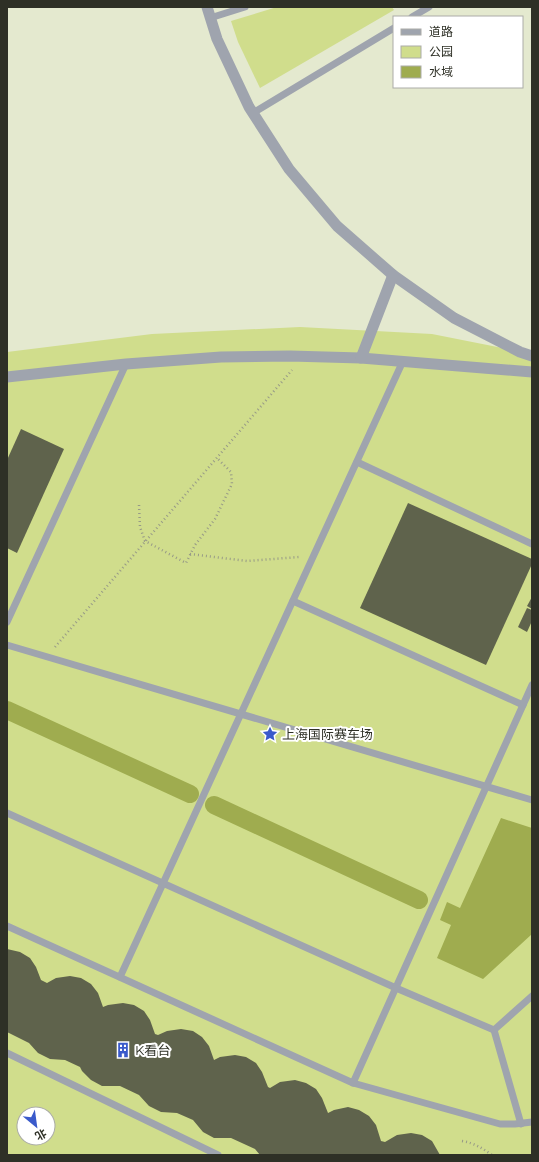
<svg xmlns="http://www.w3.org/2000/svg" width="539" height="1162" font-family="Montserrat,'Noto Sans SC',sans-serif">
	<rect width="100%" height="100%" fill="#e4e9cf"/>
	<!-- green -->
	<g fill="#d0dd8c" fill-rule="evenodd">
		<polygon points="277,7 392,7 394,10 260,88 238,42 231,21"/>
		<path d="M300,327L432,334L532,354V1155H7V352L152,334ZM24,1114H48V1138H24Z"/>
	</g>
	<!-- water -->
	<polygon fill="#9fac4f" points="501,818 532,828 532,934 483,979 437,958 451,925 440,920 447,902 460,908"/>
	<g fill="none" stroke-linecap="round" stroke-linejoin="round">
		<!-- canal -->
		<g stroke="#9fac4f" stroke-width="18">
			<polyline points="7,710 190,794"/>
			<polyline points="214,805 419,900"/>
		</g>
	</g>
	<!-- building -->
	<g fill="#5f634c">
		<polygon points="21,429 64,449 17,553 7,548 7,460"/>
		<polygon points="408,503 532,559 532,564 486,665 360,608"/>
		<polygon points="532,597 532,609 527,606"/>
		<polygon points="527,608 532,610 532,621 527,632 518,627"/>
		<polygon points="7,949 20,952 30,958 36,967 41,980 47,983 56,978 70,976 81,978 91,984 98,993 103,1007 108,1005 123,1003 134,1005 144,1011 150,1020 155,1034 158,1035 167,1031 181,1029 193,1031 202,1037 209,1046 214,1060 220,1057 235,1055 246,1057 256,1063 262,1072 268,1087 270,1088 280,1082 295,1080 306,1083 316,1089 322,1098 328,1113 334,1110 348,1107 359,1110 369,1116 376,1125 381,1141 385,1142 397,1135 411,1133 422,1135 432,1141 440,1155 260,1155 255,1149 231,1138 214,1138 203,1132 193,1120 177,1113 161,1112 149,1106 139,1095 120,1086 102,1086 91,1080 82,1071 80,1067 65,1060 50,1059 38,1053 29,1043 7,1032"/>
	</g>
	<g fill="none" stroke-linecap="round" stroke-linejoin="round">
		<!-- path -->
		<g stroke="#979a87" stroke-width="2.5" stroke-dasharray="1 3" stroke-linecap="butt">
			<polyline points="139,505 140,527 145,541 186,563 195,545 215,519 232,484 231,472 217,458"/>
			<polyline points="190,554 247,561 299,557"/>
			<polyline points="55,647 292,370"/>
			<path d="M462,1141C474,1143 482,1148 492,1155"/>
		</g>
		<!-- service -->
		<g stroke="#9fa4ae" stroke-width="7">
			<polyline points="412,17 429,7"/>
			<polyline points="210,18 245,7"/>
			<polyline points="253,113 394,28"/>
			<polyline points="357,462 532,544"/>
			<polyline points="293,601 523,705"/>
			<polyline points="7,622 126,364"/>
			<polyline points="7,645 532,800"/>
			<polyline points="7,813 396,988 494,1030 532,996"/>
			<polyline points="7,926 353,1083 500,1124 515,1124 532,1122"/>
			<polyline points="120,977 403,361"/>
			<polyline points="494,1030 521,1124"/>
			<polyline points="7,1053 218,1155"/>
			<polyline points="353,1083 532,685"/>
		</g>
		<!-- minor -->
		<polyline stroke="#9fa4ae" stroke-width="11" points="7,377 126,364 221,357 290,356 361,358 532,372"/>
		<!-- tertiary -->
		<g stroke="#9fa4ae" stroke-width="11">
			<polyline points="207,7 217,39 249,107 289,169 337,226 393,275 454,318 520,352 532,356"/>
			<polyline points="361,358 393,275"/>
		</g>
	</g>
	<!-- icons -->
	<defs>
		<g id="sight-bare" transform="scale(1.2)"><path d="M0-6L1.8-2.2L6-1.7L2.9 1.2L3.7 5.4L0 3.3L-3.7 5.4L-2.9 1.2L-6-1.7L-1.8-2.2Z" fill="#3a5acb" stroke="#fff" stroke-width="2.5" paint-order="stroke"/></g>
		<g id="building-bare" transform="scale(1.2)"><path d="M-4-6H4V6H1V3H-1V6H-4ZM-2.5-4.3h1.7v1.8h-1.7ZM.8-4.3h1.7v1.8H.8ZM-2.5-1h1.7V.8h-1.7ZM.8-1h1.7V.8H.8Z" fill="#3a5acb" stroke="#fff" stroke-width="2.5" paint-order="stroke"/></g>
	</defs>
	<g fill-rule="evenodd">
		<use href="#sight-bare" x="270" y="734"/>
		<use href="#building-bare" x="123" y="1050"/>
	</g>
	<g text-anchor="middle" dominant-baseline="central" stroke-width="4" stroke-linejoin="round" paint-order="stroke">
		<!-- poi labels -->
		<g font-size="13" fill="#2e3026" stroke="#fff" text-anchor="start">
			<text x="282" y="734">上海国际赛车场</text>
			<text x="135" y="1050">K看台</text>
		</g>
	</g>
	<!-- border -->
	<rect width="539" height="1162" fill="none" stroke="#2e3026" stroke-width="16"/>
	<!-- legend -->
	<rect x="393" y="16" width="130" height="72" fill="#ffffff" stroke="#abaca8"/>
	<rect x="401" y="29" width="20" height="6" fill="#9fa4ae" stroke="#abaca8"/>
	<text x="429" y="36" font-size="12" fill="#2e3026">道路</text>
	<rect x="401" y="46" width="20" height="12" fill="#d0dd8c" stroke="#abaca8"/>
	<text x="429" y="56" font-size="12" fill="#2e3026">公园</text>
	<rect x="401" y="66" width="20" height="12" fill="#9fac4f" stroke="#abaca8"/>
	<text x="429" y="76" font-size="12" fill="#2e3026">水域</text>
	<!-- north arrow -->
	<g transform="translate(36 1126) rotate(151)"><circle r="19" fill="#ffffff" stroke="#abaca8"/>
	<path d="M0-3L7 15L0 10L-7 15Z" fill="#3a5acb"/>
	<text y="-6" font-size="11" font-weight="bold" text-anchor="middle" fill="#2e3026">北</text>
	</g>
</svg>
